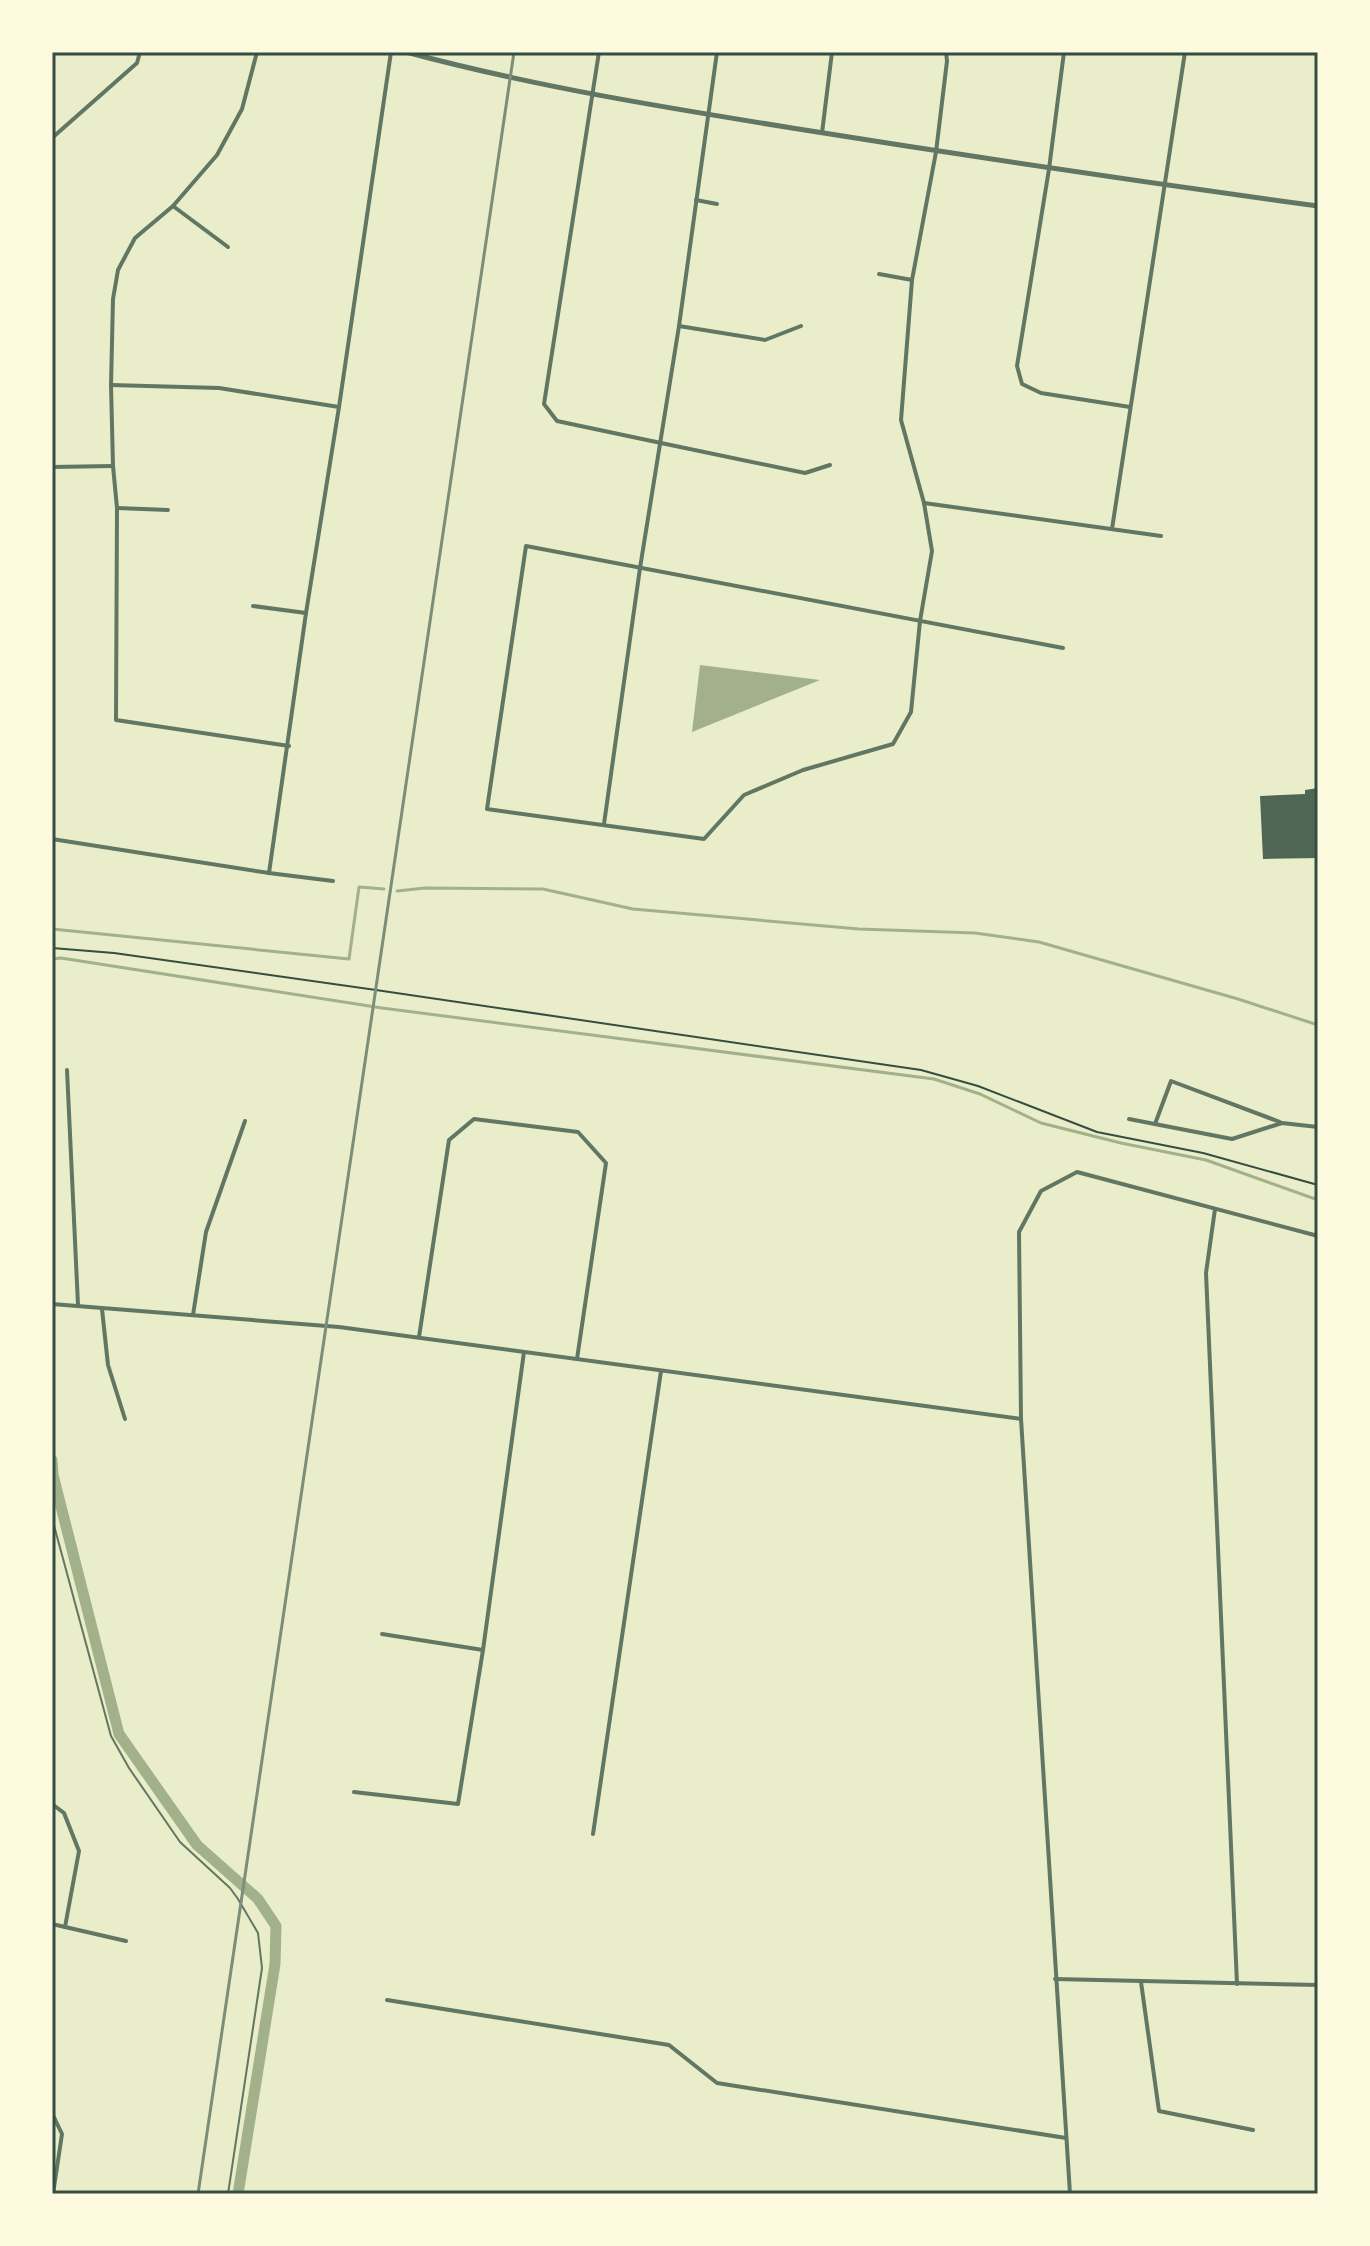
<svg xmlns="http://www.w3.org/2000/svg" width="1370" height="2246" font-family="'Titillium Web',sans-serif">
	<rect width="100%" height="100%" fill="#e9edc9"/>
	<!-- water -->
	<polygon fill="#a3b18a" points="700,665 820,680 692,732"/>
	<g fill="none" stroke-linecap="round" stroke-linejoin="round">
		<!-- stream -->
		<g stroke="#a3b18a" stroke-width="3">
			<polyline points="397,891 425,888 543,889 633,909 859,929 975,933 1039,942 1238,999 1318,1025"/>
			<polyline points="52,929 349,959 359,887 384,889"/>
			<polyline points="52,959 61,958 382,1008 934,1079 980,1094 1041,1123 1121,1143 1206,1160 1318,1200"/>
		</g>
		<!-- canal -->
		<polyline stroke="#a3b18a" stroke-width="11" points="52,1460 53,1475 119,1734 197,1845 258,1899 276,1926 275,1964 238,2194"/>
	</g>
	<!-- building -->
	<polygon fill="#4f6655" points="1318,788 1318,858 1263,859 1260,796 1305,794 1305,790"/>
	<g fill="none" stroke-linecap="round" stroke-linejoin="round">
		<!-- path -->
		<polyline stroke="#344e41" stroke-width="2" points="52,948 114,953 376,990 921,1070 978,1086 1097,1132 1203,1153 1318,1185"/>
		<!-- service -->
		<polyline stroke="#617663" stroke-width="2" points="52,1518 111,1736 129,1768 180,1842 230,1888 238,1899 258,1933 262,1968 228,2194"/>
		<!-- minor -->
		<g stroke="#617663" stroke-width="4">
			<polyline points="257,52 242,109 217,155 173,206 135,238 118,270 113,299 111,385 113,466 117,508 116,720 289,746"/>
			<polyline points="599,52 544,404 557,421 661,443 805,473 830,465"/>
			<polyline points="946,52 947,61 936,152 912,280 901,420 924,503 932,551 920,621 911,712 893,744 803,770 744,795 704,839 487,809 526,546 1063,648"/>
			<polyline points="1064,52 1049,169 1017,366 1022,384 1041,393 1130,407"/>
			<polyline points="822,133 832,52"/>
			<polyline points="52,138 137,63 140,52"/>
			<polyline points="696,200 717,204"/>
			<polyline points="173,206 228,247"/>
			<polyline points="879,274 912,280"/>
			<polyline points="679,326 765,340 801,326"/>
			<polyline points="111,385 219,388 339,407"/>
			<polyline points="52,467 113,466"/>
			<polyline points="924,503 1161,536"/>
			<polyline points="117,508 168,510"/>
			<polyline points="1112,529 1185,52"/>
			<polyline points="253,606 306,613"/>
			<polyline points="604,824 640,568 679,326 717,52"/>
			<polyline points="52,839 269,873 333,881"/>
			<polyline points="269,873 306,613 339,407 391,52"/>
			<polyline points="67,1070 78,1305"/>
			<polyline points="1129,1119 1232,1139 1282,1123 1318,1127"/>
			<polyline points="1155,1124 1171,1081 1280,1122"/>
			<polyline points="1215,1209 1206,1273 1237,1984"/>
			<polyline points="52,1304 339,1327 1021,1419"/>
			<polyline points="102,1309 108,1365 125,1419"/>
			<polyline points="193,1315 206,1232 245,1121"/>
			<polyline points="419,1337 449,1140 474,1119 578,1132 606,1163 577,1359"/>
			<polyline points="382,1634 483,1650"/>
			<polyline points="354,1792 458,1804 483,1650 524,1352"/>
			<polyline points="52,1804 64,1813 79,1851 65,1927"/>
			<polyline points="593,1834 661,1371"/>
			<polyline points="52,1924 126,1941"/>
			<polyline points="1055,1979 1318,1985"/>
			<polyline points="1141,1982 1159,2111 1253,2130"/>
			<polyline points="387,2000 669,2045 717,2083 1066,2138"/>
			<polyline points="52,2113 62,2134 53,2194"/>
			<polyline points="1070,2194 1021,1419 1019,1232 1041,1191 1077,1172 1318,1236"/>
		</g>
		<!-- tertiary -->
		<path stroke="#617663" stroke-width="5" d="M406,52C532,86 662,107 792,128C967,156 1142,182 1318,206"/>
		<!-- rail -->
		<polyline stroke="#7c8e77" stroke-width="3" points="198,2194 514,52"/>
	</g>
	<!-- border -->
	<rect width="1370" height="2246" fill="none" stroke="#fefae0" stroke-width="108"/>
	<rect x="54" y="54" width="1262" height="2138" fill="none" stroke="#344e41" stroke-width="3"/>
</svg>
